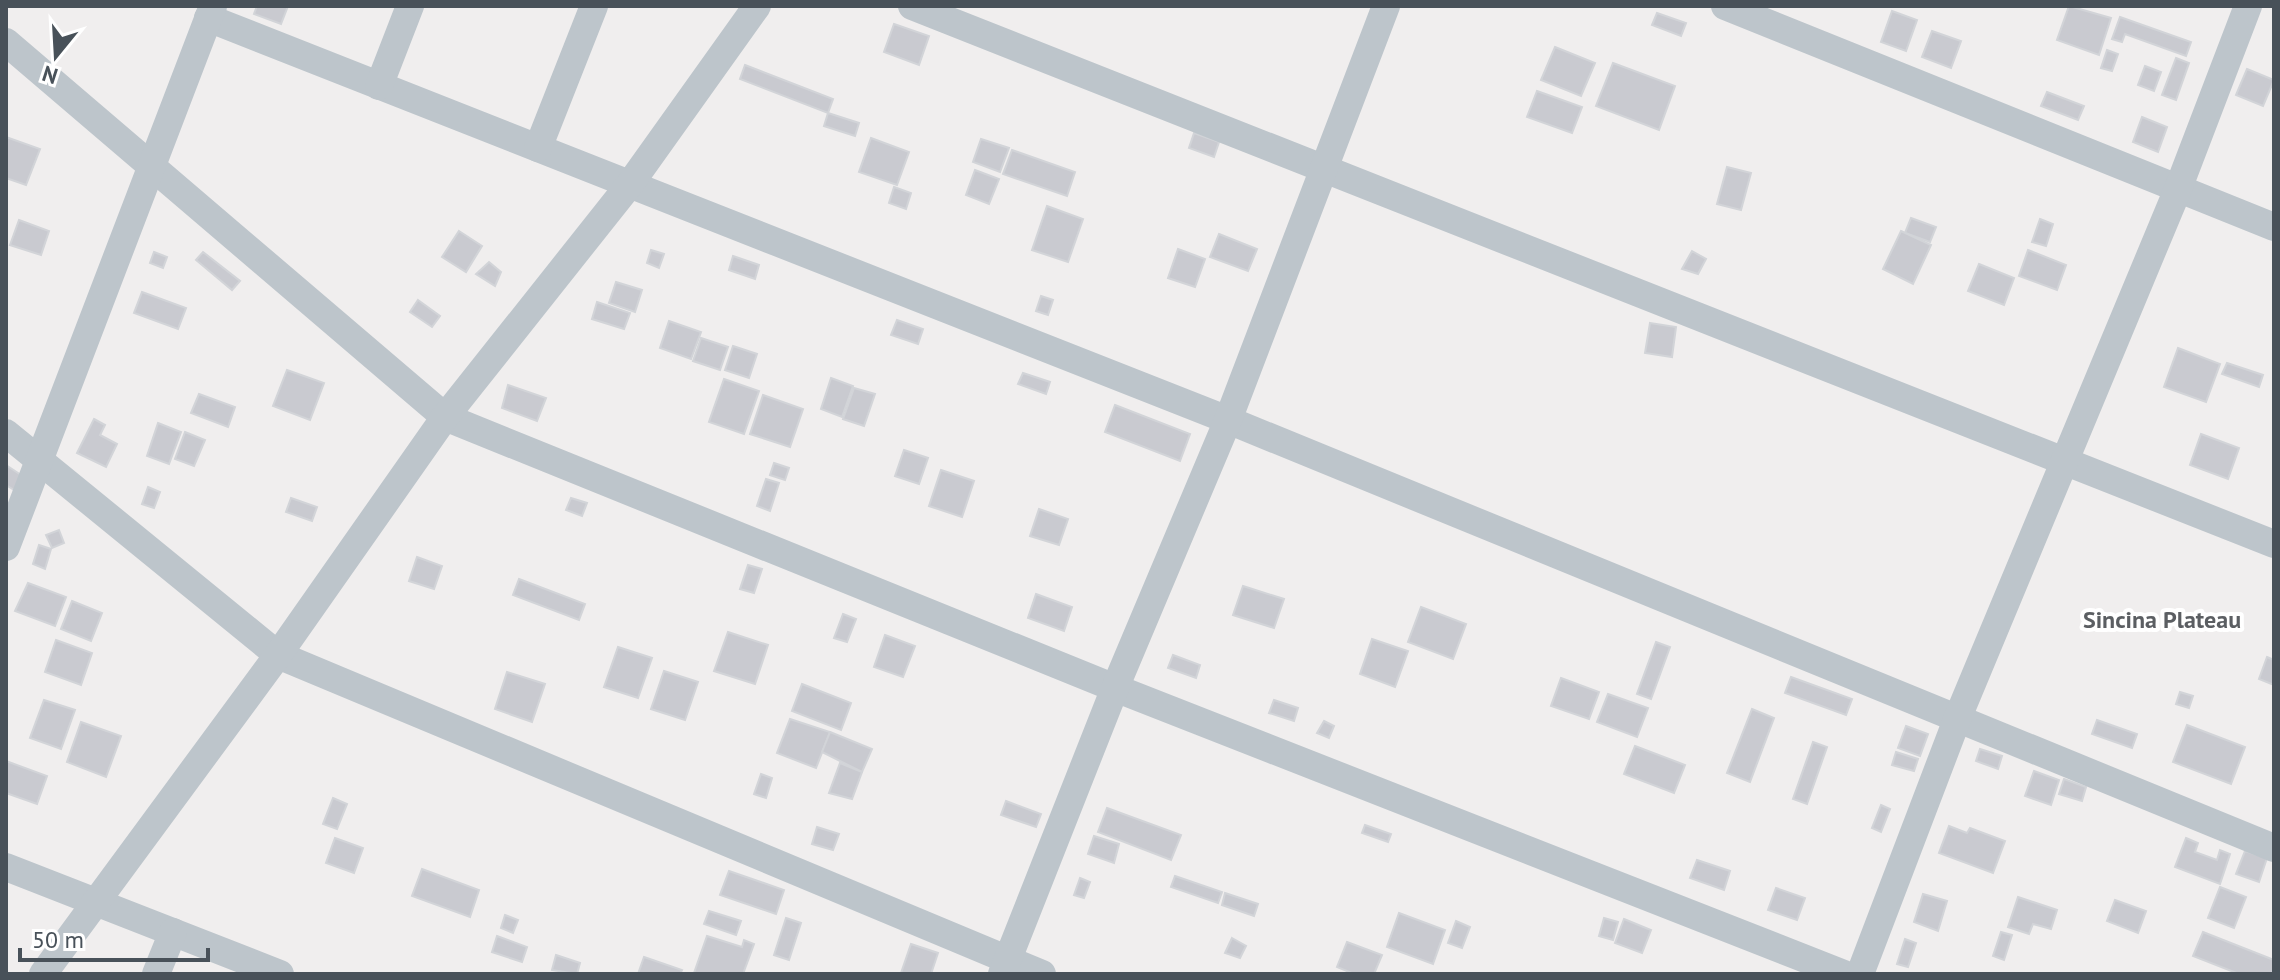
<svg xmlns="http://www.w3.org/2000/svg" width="2280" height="980" font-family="'PT Sans',sans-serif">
	<rect width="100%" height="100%" fill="#f0eeee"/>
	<!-- building -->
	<g fill="#c9cad0" stroke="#d2d4d8" stroke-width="2">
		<polygon points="257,6 288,6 281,24 254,14"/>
		<polygon points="2069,6 2111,18 2099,55 2057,40"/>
		<polygon points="1892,11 1917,20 1906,51 1881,42"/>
		<polygon points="1657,13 1686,23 1681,36 1652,25"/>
		<polygon points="2120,17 2191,42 2186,56 2125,34 2122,42 2112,39"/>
		<polygon points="894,24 929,36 919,65 884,52"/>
		<polygon points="1932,31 1961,41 1951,68 1922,57"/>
		<polygon points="1555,47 1595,63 1581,96 1541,80"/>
		<polygon points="2107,50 2118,54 2112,71 2101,68"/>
		<polygon points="2176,58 2189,63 2176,100 2162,95"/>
		<polygon points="1613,63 1675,86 1659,130 1596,106"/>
		<polygon points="745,65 833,99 828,113 740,79"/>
		<polygon points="2145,66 2161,72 2154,91 2138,85"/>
		<polygon points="2247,69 2274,80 2263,106 2236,95"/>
		<polygon points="1537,91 1582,107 1572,133 1527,117"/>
		<polygon points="2047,92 2084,106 2078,120 2041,106"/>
		<polygon points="828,113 859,123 855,136 824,126"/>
		<polygon points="2142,117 2167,127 2158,152 2133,142"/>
		<polygon points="1194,133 1219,142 1214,157 1189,148"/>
		<polygon points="6,137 40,149 26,185 6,178"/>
		<polygon points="871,138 909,152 897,185 859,172"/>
		<polygon points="981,139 1009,148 1000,172 973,162"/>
		<polygon points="1012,150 1075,172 1067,196 1003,174"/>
		<polygon points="1727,167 1751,173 1741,210 1717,204"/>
		<polygon points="975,170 999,179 989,204 966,195"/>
		<polygon points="894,187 911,193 906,209 889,203"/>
		<polygon points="1047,206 1083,219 1068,262 1032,250"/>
		<polygon points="1911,218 1936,227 1930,242 1905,233"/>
		<polygon points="2040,219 2053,224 2046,246 2032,242"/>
		<polygon points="19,220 49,231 41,255 10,245"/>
		<polygon points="459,231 482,246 466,272 442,257"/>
		<polygon points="1901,231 1931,245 1913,284 1883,269"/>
		<polygon points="1219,234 1257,249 1248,271 1210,257"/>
		<polygon points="1178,249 1205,259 1195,287 1168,278"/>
		<polygon points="651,250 664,254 659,268 647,263"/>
		<polygon points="2028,250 2066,265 2057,290 2019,276"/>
		<polygon points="1692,251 1706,259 1698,274 1682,269"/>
		<polygon points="154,252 167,257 163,268 150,263"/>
		<polygon points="203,252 240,281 232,290 196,260"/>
		<polygon points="733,256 759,265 755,279 729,270"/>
		<polygon points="489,262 501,272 495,286 476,274"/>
		<polygon points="1979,264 2014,278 2004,305 1968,291"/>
		<polygon points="616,282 642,290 635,312 609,303"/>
		<polygon points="142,292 186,308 178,329 134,313"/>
		<polygon points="1041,296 1053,300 1048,315 1036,311"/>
		<polygon points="418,300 440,316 432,327 410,312"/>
		<polygon points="597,302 630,313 624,329 592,319"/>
		<polygon points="897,320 923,329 918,344 891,335"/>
		<polygon points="669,321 701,332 691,359 660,348"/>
		<polygon points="1650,323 1676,327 1672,357 1645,353"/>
		<polygon points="701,338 728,347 720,370 693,361"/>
		<polygon points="733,346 757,354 749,378 725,370"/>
		<polygon points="2178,348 2220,364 2206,402 2164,387"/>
		<polygon points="2227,363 2263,375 2259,387 2222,374"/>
		<polygon points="287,370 324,383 310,420 273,406"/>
		<polygon points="1023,373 1050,382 1046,394 1018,384"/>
		<polygon points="831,378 853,386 842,417 821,409"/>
		<polygon points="724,379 759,391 744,434 709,422"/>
		<polygon points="508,385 546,398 537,421 502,408"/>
		<polygon points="854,388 875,394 864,426 843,419"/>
		<polygon points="199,394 235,407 228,427 191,413"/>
		<polygon points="763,395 803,409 790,447 750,434"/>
		<polygon points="1115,405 1190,434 1180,461 1105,432"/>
		<polygon points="94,419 105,425 100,435 117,444 106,467 77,453"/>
		<polygon points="158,423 181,432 169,464 147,456"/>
		<polygon points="185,432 205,440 194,466 175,459"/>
		<polygon points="2201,434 2239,448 2228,479 2190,465"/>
		<polygon points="904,450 928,458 919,484 895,476"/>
		<polygon points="774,463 789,468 785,480 770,475"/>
		<polygon points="6,465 24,477 14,490 6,485"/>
		<polygon points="941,470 974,481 962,517 929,506"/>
		<polygon points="766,479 779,483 770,511 757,506"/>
		<polygon points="148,487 160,492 154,508 142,504"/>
		<polygon points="291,498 317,507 312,521 286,512"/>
		<polygon points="571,498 587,503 582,516 566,510"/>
		<polygon points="1039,509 1068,519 1059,545 1030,536"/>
		<polygon points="59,530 64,543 52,548 46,535"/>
		<polygon points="39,545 51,549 45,569 33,564"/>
		<polygon points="417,557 442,566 434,589 409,581"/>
		<polygon points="748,565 762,569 754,593 740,589"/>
		<polygon points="519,579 585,604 579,620 513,595"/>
		<polygon points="28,583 66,597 55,626 15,611"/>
		<polygon points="1243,586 1284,599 1274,628 1233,615"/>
		<polygon points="1036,594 1072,607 1064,631 1028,618"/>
		<polygon points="72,601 102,613 91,641 61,629"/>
		<polygon points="1421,607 1466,624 1453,659 1408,642"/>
		<polygon points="843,614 856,619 847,642 834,638"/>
		<polygon points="728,632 768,645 755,684 714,671"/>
		<polygon points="885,635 915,646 903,677 874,667"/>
		<polygon points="1372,639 1408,651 1395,687 1360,674"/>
		<polygon points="56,640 92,653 81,685 45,672"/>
		<polygon points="1656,642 1670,647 1651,699 1637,694"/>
		<polygon points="618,647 652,658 638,698 604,687"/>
		<polygon points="1173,655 1200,665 1196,678 1168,668"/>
		<polygon points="2267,657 2274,660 2274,685 2259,679"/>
		<polygon points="664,671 698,682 685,720 651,709"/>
		<polygon points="507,672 545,684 532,722 495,709"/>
		<polygon points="1791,677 1852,699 1846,715 1785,693"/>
		<polygon points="1561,678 1599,692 1589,719 1551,706"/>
		<polygon points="802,684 851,703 841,730 792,711"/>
		<polygon points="2180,692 2193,696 2189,708 2176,704"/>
		<polygon points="1608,694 1648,708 1637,737 1597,722"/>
		<polygon points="44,700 75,710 61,749 30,738"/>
		<polygon points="1274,700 1298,708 1294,721 1269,713"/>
		<polygon points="1752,709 1774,718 1750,782 1727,773"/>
		<polygon points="790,719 830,732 816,768 777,753"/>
		<polygon points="2097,720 2137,734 2132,748 2092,734"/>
		<polygon points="1324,721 1334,726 1329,738 1317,733"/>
		<polygon points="81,722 121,736 106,777 67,762"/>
		<polygon points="2187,725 2245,747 2231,784 2173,762"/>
		<polygon points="1906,726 1928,734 1920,756 1898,748"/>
		<polygon points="830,732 872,749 862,772 822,752"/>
		<polygon points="1813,742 1827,747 1807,804 1793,799"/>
		<polygon points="1635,746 1685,765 1674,793 1624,774"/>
		<polygon points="1980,749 2002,756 1998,769 1976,761"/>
		<polygon points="1896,752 1918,759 1914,771 1892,765"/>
		<polygon points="6,761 47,776 37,804 6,793"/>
		<polygon points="840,763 862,772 852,799 829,793"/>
		<polygon points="2034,771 2059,780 2051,805 2025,796"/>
		<polygon points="761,774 772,778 766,798 754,794"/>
		<polygon points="2064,779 2086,787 2082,801 2059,794"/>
		<polygon points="333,798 347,804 337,829 323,824"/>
		<polygon points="1006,801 1041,814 1036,827 1001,815"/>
		<polygon points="1881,805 1890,809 1881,832 1872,828"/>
		<polygon points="1107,808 1181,835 1171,860 1098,832"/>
		<polygon points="1365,825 1391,834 1388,842 1362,833"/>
		<polygon points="1949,826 1967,833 1970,828 2005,841 1993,873 1939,853"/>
		<polygon points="817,827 839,834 833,850 812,844"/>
		<polygon points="1094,836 1119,844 1114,863 1088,854"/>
		<polygon points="335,838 363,848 354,873 326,863"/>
		<polygon points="2186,838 2198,843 2195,852 2217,860 2220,850 2230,854 2220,884 2175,867"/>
		<polygon points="2245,851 2267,858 2259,882 2236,874"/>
		<polygon points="1697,860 1730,871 1724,890 1690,878"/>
		<polygon points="422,869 479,890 470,917 412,896"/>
		<polygon points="729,871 784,890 776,914 720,895"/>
		<polygon points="1175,876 1222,892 1218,903 1171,887"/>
		<polygon points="1080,878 1090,882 1084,898 1074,895"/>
		<polygon points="2220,887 2246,897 2234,928 2208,918"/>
		<polygon points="1776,888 1805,898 1797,920 1768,910"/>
		<polygon points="1225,893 1258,904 1254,916 1222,905"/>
		<polygon points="1923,894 1947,901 1938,931 1914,922"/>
		<polygon points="2018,897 2057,910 2051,929 2033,924 2029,934 2008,927"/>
		<polygon points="2115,900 2146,911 2138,933 2107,921"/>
		<polygon points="709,911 741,921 736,935 704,924"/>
		<polygon points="1399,913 1445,930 1433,964 1387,947"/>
		<polygon points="505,915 518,920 513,933 501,928"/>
		<polygon points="786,918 801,923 789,960 774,955"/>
		<polygon points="1604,918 1618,922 1613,940 1599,936"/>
		<polygon points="1624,919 1651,930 1642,953 1615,943"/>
		<polygon points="1456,921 1470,927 1462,948 1448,943"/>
		<polygon points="2001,932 2012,935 2004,960 1993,956"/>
		<polygon points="2203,932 2274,960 2274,974 2239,974 2193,956"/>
		<polygon points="497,936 527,947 522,962 492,952"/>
		<polygon points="707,936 742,947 744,940 754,944 743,974 694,973"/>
		<polygon points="1232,938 1246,946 1240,958 1225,953"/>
		<polygon points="1905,939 1916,943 1908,967 1897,964"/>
		<polygon points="1347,942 1382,955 1374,974 1354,974 1337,967"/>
		<polygon points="911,944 938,953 931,974 901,973"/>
		<polygon points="556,955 580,963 577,974 552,970"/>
		<polygon points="644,957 682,970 680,974 638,974"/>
	</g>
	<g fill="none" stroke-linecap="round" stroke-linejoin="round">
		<!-- street -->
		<g stroke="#bdc5cb" stroke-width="28">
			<polyline points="912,6 2274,544"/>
			<polyline points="1725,6 2274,227"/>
			<polyline points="208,18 1228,420 2274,848"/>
			<polyline points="6,42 445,417 1115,688 1844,974"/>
			<polyline points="379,86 410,6"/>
			<polyline points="538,148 594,6"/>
			<polyline points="6,433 278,655 1042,974"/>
			<polyline points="6,547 213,6"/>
			<polyline points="6,867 280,974"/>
			<polyline points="43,974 278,655 445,417 630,184 757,6"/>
			<polyline points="156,974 173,932"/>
			<polyline points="1002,974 1115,688 1228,420 1386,6"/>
			<polyline points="1860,974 1958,717 2178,189 2248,6"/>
		</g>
	</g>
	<g text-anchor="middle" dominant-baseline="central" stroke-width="8" stroke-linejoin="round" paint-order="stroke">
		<!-- quarter labels -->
		<g font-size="24" font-weight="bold" fill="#5b5e62" stroke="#fff">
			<text x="2162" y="619">Sincina Plateau</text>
		</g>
	</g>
	<!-- border -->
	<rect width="2280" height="980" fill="none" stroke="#485159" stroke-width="16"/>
	<!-- north arrow -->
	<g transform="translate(56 56) rotate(198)" stroke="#ffffff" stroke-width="6" paint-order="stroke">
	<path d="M0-6L14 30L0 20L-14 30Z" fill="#485159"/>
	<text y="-12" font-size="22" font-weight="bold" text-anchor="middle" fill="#485159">N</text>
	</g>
	<!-- scale -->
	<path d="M20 948v12h188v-12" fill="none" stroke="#485159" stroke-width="4"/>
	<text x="32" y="948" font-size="24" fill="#485159" stroke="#ffffff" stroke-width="6" paint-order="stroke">50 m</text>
</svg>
